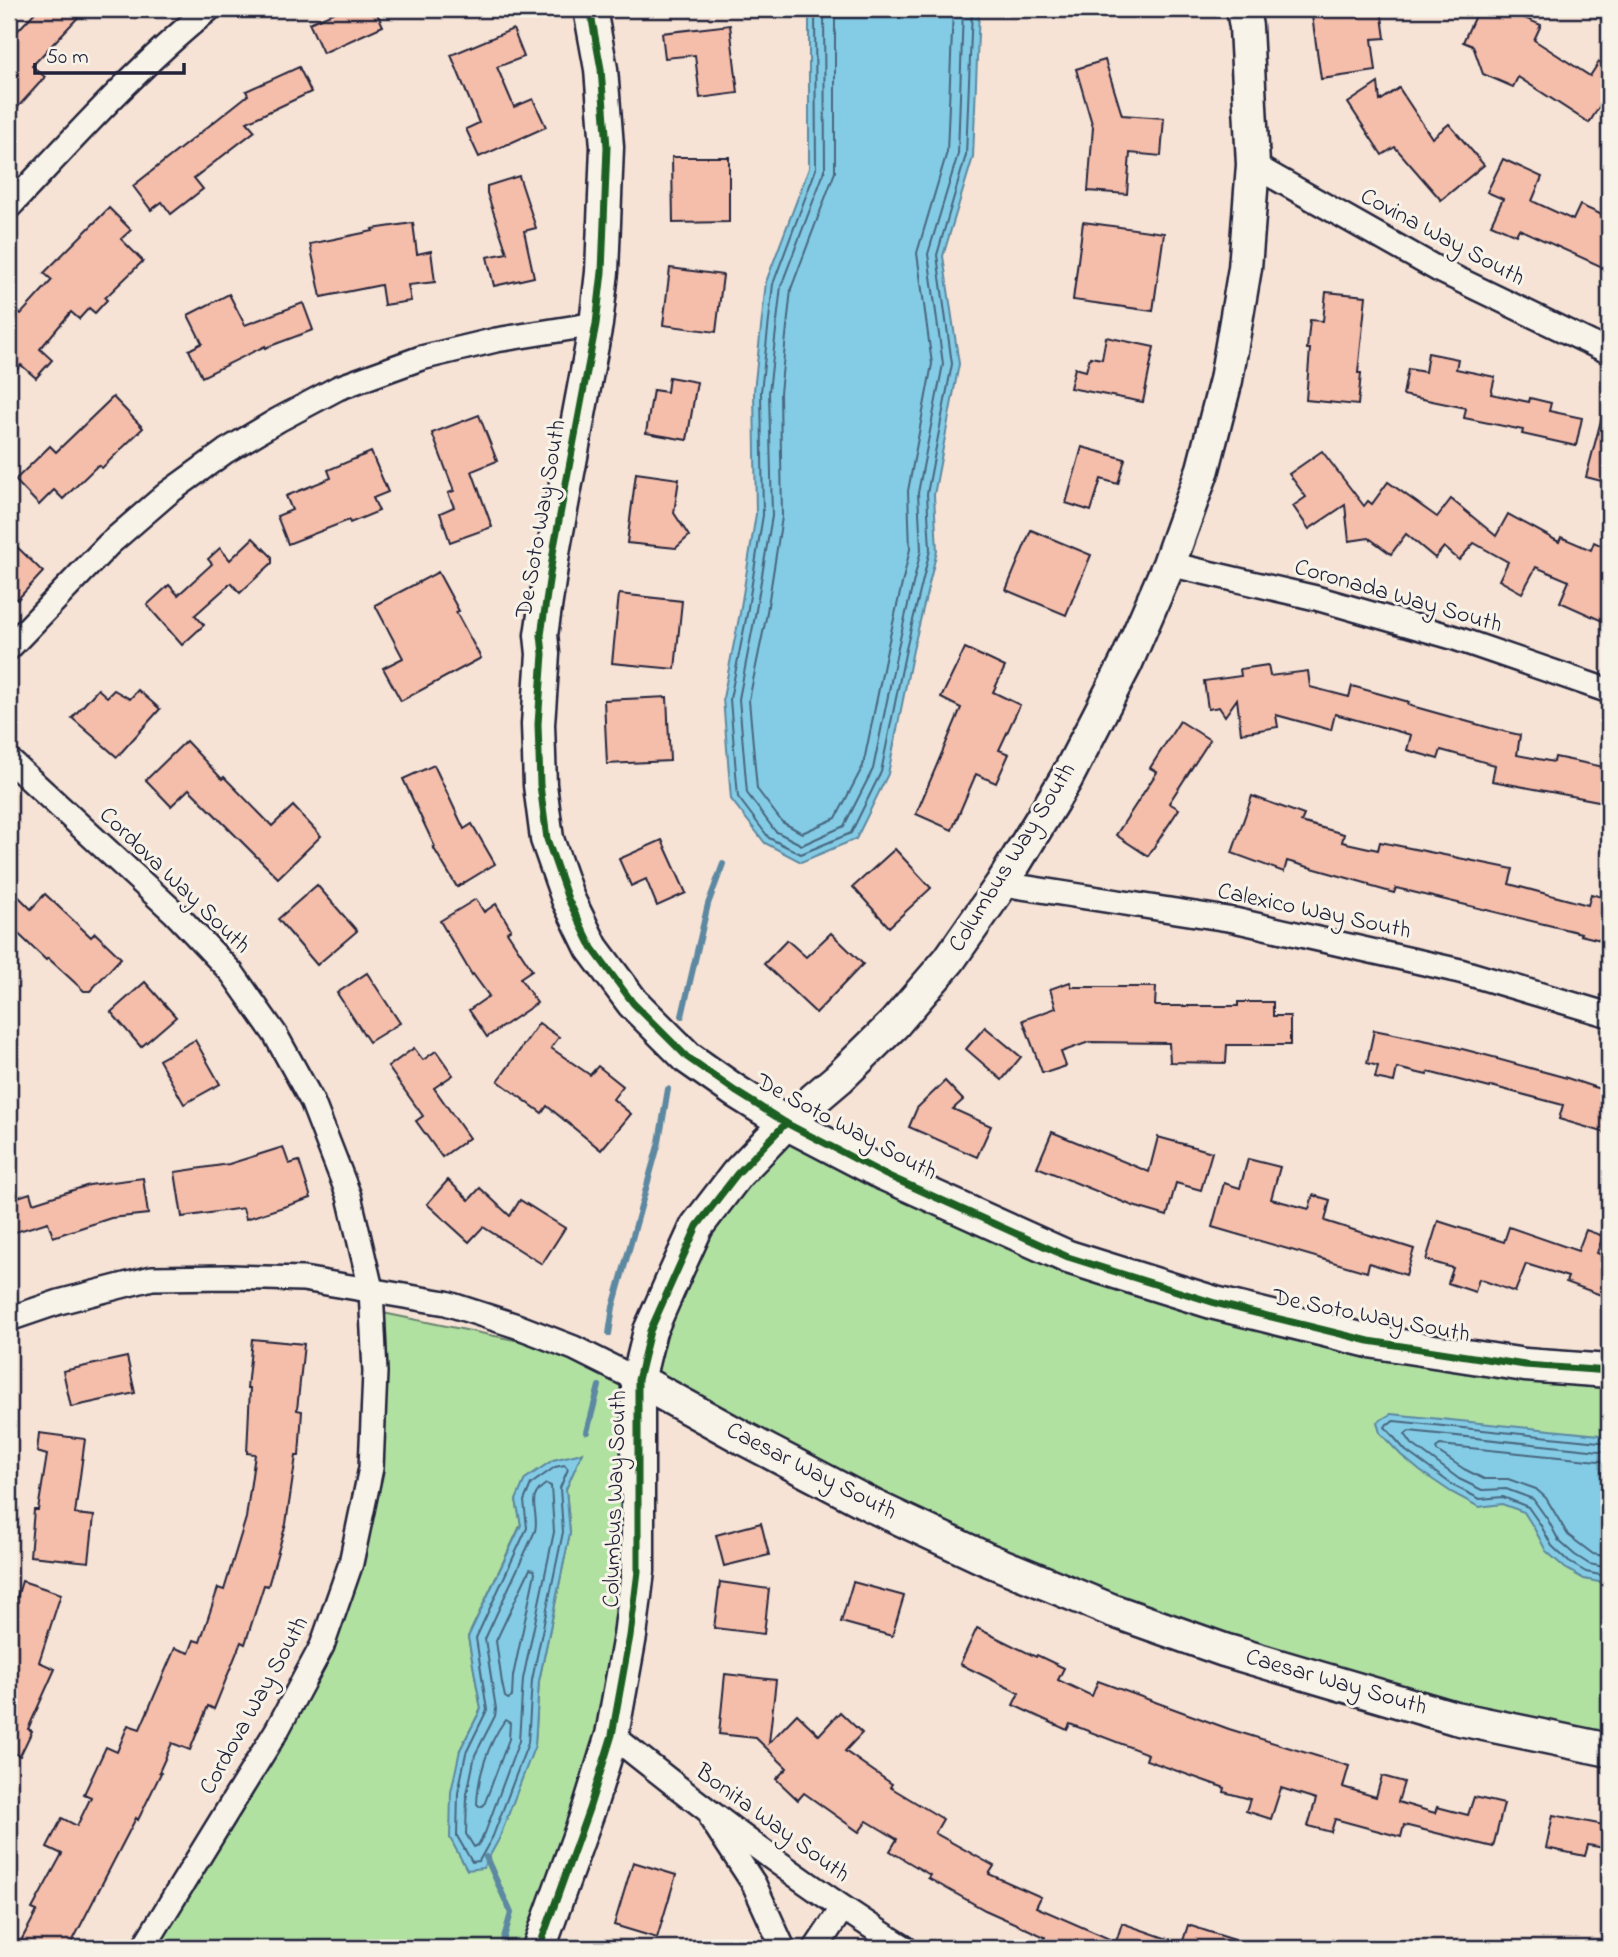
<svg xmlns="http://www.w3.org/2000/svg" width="1618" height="1957" font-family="'Indie Flower',sans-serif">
	<rect width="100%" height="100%" fill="#f6e3d5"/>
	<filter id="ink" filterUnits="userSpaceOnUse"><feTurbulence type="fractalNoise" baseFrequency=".0143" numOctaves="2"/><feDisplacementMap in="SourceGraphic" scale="14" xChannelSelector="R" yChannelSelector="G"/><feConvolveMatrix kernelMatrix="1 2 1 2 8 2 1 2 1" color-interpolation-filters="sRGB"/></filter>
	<g filter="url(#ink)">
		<!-- green -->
		<g fill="#b0e1a1" stroke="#69826e" stroke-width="2" fill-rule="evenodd">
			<polygon points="798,1139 1071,1269 1609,1385 1609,1739 1458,1707 1116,1600 879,1496 651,1373 660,1337 708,1237 749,1179 782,1143"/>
			<path d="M383,1313L529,1343L569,1358L628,1387L625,1643L562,1846L520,1948H156L332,1649ZM581,1453L566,1489L570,1533L539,1681L535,1745L460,1750L481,1709L468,1637L521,1524L516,1500Z"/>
		</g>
		<!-- water -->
		<g fill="#84cce5" stroke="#5d88a1" stroke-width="2">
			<polygon points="809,9 979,9 973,157 943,256 959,364 934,495 937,551 913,650 888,774 856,839 801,862 765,843 731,799 723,698 740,613 756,514 754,391 766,282 809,168"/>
			<polygon points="1391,1414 1609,1436 1609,1584 1584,1579 1565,1568 1546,1551 1534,1528 1524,1512 1502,1504 1479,1507 1451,1492 1420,1471 1401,1455 1380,1433 1377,1422"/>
			<polygon points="582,1453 566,1489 570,1533 539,1681 535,1745 499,1839 483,1868 467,1870 450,1838 451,1792 460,1750 481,1709 468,1637 521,1525 516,1500 525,1479 553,1460"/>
		</g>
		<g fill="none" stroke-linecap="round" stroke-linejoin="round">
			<!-- shore -->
			<g stroke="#49667f" stroke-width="2">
				<polyline points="815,9 816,169 773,284 761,392 763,515 747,614 730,699 738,797 769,838 801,854 851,833 881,772 906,649 930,550 927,494 952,364 937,255 966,155 972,9"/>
				<polyline points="824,9 825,170 781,286 769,392 772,516 755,616 739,699 747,793 775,831 802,845 844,826 873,769 898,647 921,550 918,493 943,364 928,254 958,154 963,9"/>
				<polyline points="835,9 835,172 791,289 780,393 782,517 766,618 749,700 757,789 782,822 802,833 836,818 863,766 888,645 910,549 908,491 932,364 917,253 947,152 953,9"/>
				<polyline points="1609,1443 1394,1421 1387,1424 1385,1427 1406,1451 1454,1486 1480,1499 1503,1497 1528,1507 1540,1524 1552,1546 1569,1562 1586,1572 1609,1577"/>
				<polyline points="1609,1452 1409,1431 1405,1434 1412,1444 1459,1479 1482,1490 1506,1489 1533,1499 1548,1520 1559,1541 1575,1555 1589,1564 1609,1568"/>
				<polyline points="1609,1462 1440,1445 1436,1448 1437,1451 1464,1469 1484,1479 1508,1479 1536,1489 1546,1498 1568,1535 1593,1554 1609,1557"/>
				<polygon points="565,1465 568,1469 560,1488 563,1532 532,1680 528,1743 493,1836 479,1861 472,1862 457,1836 458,1793 466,1753 487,1710 476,1638 527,1528 524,1501 531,1484 555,1467"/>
				<path d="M546,1484L551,1486L554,1532L523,1679L519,1741L485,1833L478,1845L474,1847L466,1834L467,1794L475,1755L495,1716L496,1709L485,1639L535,1531C540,1511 524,1499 546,1484Z"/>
				<polygon points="530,1569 534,1570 535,1573 513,1676 512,1697 508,1699 505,1697 502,1683 496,1641"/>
				<path d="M505,1720L510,1723L509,1739L484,1805L480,1807L477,1804C478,1775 488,1744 505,1720Z"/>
			</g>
			<!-- stream -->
			<g stroke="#5d88a1" stroke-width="6">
				<polyline points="682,1016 708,904 723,864"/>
				<polyline points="609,1334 613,1307 659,1142 668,1089"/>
				<polyline points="587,1432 599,1386"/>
				<polyline points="486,1857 511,1913 501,1948"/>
			</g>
		</g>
		<!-- building -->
		<g fill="#f5beaa" stroke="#22223b" stroke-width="2">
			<polygon points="38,9 86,9 32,66 45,77 9,117 9,40"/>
			<polygon points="342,9 375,9 383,26 323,53 309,23"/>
			<polygon points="1359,9 1381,9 1385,38 1372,39 1376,71 1321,79 1312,16"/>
			<polygon points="1478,9 1503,9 1541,25 1534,40 1590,76 1599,62 1609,68 1609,91 1589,123 1518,77 1513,87 1483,74 1473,46 1463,42"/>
			<polygon points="730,25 738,93 700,98 695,55 665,58 662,33"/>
			<polygon points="513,29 524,57 497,67 514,107 533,99 546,127 479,157 466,129 479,123 451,55"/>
			<polygon points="1105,60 1122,115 1164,118 1161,156 1130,153 1127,194 1088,191 1093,127 1076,69"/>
			<polygon points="299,67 311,92 247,122 255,131 194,178 203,189 171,214 162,202 151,210 133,186 248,95 246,91"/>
			<polygon points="1378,83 1380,101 1399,88 1432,138 1449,124 1484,165 1441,200 1395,147 1382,155 1348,103"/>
			<polygon points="672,157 729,157 729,222 673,223"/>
			<polygon points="1503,159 1542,177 1532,201 1573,220 1580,205 1609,218 1609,270 1519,229 1516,235 1491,224 1503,199 1487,192"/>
			<polygon points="519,176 536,228 524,231 534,277 494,286 487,257 507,253 487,193 487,186"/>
			<polygon points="109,208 131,230 121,239 143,261 105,298 107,300 95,313 89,308 79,319 71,312 40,349 52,360 36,378 21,365 9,378 9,320 17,311 21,314 52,280 44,273"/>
			<polygon points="1083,222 1164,233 1153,311 1073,300"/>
			<polygon points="413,223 417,254 431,251 435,282 408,285 411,301 384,305 381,285 321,297 310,244 373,231 372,229"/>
			<polygon points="670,268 723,275 716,332 663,325"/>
			<polygon points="1326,292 1366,296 1358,373 1361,373 1358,405 1306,400 1310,349 1307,349 1310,320 1323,321"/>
			<polygon points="229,294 245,325 303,303 313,330 265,348 265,346 202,377 189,350 202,343 188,315"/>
			<polygon points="1106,337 1154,347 1143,402 1070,388 1075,368 1086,371 1090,357 1102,359"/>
			<polygon points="1428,353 1458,359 1456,369 1495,377 1491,394 1529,402 1530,398 1551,403 1549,411 1582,418 1576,446 1522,434 1523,430 1464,418 1466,408 1403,395 1408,369 1425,372"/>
			<polygon points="669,377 697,382 687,440 646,433 653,390 667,392"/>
			<polygon points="113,397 143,428 102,468 98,465 63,499 54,490 39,505 15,480 50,446 56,452"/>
			<polygon points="1604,409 1609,409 1609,483 1586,477"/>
			<polygon points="479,415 497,461 472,471 492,527 450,542 440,513 454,507 448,493 454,491 432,433"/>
			<polygon points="1082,447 1125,459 1118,484 1101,479 1091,511 1066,503"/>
			<polygon points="1322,451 1364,506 1368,501 1372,504 1388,482 1437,517 1451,499 1496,536 1508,514 1559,542 1561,537 1591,550 1594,542 1609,549 1609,624 1560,602 1569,581 1536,567 1522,593 1499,580 1508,562 1474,543 1459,560 1444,547 1435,558 1406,534 1391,554 1369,538 1349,541 1345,505 1309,529 1293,506 1306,497 1289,474"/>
			<polygon points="371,452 388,492 373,498 379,511 350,523 349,520 288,544 277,516 292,510 286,496 331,478 328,470"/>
			<polygon points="636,473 679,479 674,513 689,536 676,548 627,543"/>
			<polygon points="1031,530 1091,555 1066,615 1006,590"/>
			<polygon points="253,538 272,557 272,563 240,593 231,583 195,615 204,625 182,645 147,605 169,585 178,595 212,564 208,559 220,548 230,560"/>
			<polygon points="9,539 43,572 17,600 9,593"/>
			<polygon points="438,572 459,611 456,612 481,658 401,701 383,668 403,658 375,605"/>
			<polygon points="619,594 682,601 675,669 612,663"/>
			<polygon points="965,648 1005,667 993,692 1020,705 999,750 1009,754 996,783 976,774 952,830 916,814 961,708 941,698"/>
			<polygon points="1268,665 1270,676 1308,671 1310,687 1349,697 1352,686 1409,702 1408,705 1494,729 1520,735 1517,755 1554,762 1555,757 1609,768 1609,778 1604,802 1492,781 1495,765 1441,750 1438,759 1407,750 1411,735 1335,714 1331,730 1276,715 1278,727 1241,733 1237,699 1225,716 1219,707 1208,709 1204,681 1241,676 1240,669"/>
			<polygon points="98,689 107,697 114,690 130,699 138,690 160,709 117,757 72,718"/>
			<polygon points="667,697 670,761 607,764 604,700"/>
			<polygon points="1180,721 1210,740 1169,803 1179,809 1148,856 1116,835 1157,772 1150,768"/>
			<polygon points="186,741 222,779 224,777 272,826 293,806 321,836 278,878 189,789 171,806 146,780"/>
			<polygon points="434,765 464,829 472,824 495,864 457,887 433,847 435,847 403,779"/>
			<polygon points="1252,796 1304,815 1301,822 1344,834 1342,842 1378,850 1380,842 1513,869 1509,884 1588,905 1591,894 1609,899 1609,942 1580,935 1581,933 1396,888 1394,893 1369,886 1369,884 1287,861 1284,872 1232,853"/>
			<polygon points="662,840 686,893 657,906 646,879 631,886 619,859"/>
			<polygon points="895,849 931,888 889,927 853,887"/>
			<polygon points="317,885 357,931 317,965 278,919"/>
			<polygon points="9,887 31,909 45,894 91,937 95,933 121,958 90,991 84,991 48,958 46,960 9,925"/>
			<polygon points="476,899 484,912 496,904 511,929 507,932 532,970 520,978 537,1003 487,1037 469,1010 489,996 473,974 472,975 440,921"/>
			<polygon points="831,933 863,964 816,1013 764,964 787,940 806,957"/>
			<polygon points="367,973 400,1023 369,1042 337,993"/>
			<polygon points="145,982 176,1017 141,1047 111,1012"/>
			<polygon points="1070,982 1072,987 1156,987 1155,1006 1238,1006 1238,1002 1273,1002 1273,1016 1290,1016 1290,1045 1227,1045 1226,1063 1170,1062 1169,1043 1089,1042 1061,1052 1066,1066 1048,1072 1042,1072 1023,1020 1056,1008 1050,989"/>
			<polygon points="539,1023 559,1037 551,1048 590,1075 598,1066 623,1086 613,1099 631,1114 601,1150 547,1106 542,1113 498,1081"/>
			<polygon points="985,1027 1021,1057 1002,1080 966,1049"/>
			<polygon points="1374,1030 1443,1044 1497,1058 1497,1059 1567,1078 1609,1092 1609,1134 1559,1119 1563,1105 1491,1086 1490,1088 1428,1072 1427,1075 1397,1068 1394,1082 1375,1078 1378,1066 1367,1063"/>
			<polygon points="195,1040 220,1084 184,1104 159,1060"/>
			<polygon points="414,1048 423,1060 436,1051 453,1075 434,1088 469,1138 442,1157 416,1121 423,1116 388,1067"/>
			<polygon points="945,1081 963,1100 953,1109 991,1126 977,1157 909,1127 917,1108"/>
			<polygon points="1052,1132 1149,1172 1158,1137 1212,1152 1201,1190 1176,1183 1167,1216 1133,1206 1037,1167"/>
			<polygon points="283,1147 289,1164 299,1161 311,1198 246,1219 243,1208 182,1217 175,1172 229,1164"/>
			<polygon points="1248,1159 1280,1167 1271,1199 1309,1209 1313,1195 1330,1200 1325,1221 1414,1249 1406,1275 1369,1263 1367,1272 1212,1227 1224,1183 1240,1188"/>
			<polygon points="143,1178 148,1214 111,1218 53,1237 48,1222 9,1234 9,1200 30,1193 33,1203 89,1185"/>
			<polygon points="448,1180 469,1200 480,1188 510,1216 520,1200 565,1228 542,1264 483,1227 469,1242 427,1204"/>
			<polygon points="1438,1221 1504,1242 1509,1227 1578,1251 1586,1230 1603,1236 1597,1253 1609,1258 1609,1298 1566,1282 1568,1277 1526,1264 1515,1292 1479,1279 1475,1292 1448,1283 1453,1268 1426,1260"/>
			<polygon points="252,1339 304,1344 297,1410 302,1411 299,1456 296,1456 286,1524 268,1586 264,1585 245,1644 241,1642 214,1709 208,1706 190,1750 172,1743 159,1772 161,1773 138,1820 136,1818 69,1948 17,1948 37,1911 32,1909 62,1854 47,1847 62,1818 77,1826 91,1797 84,1794 106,1747 117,1752 128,1725 140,1729 175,1648 189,1653 194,1640 200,1642 218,1588 224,1590 246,1518 255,1454 247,1453 250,1388 247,1388"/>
			<polygon points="127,1357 135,1393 71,1407 63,1371"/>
			<polygon points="39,1433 85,1439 75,1514 94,1516 89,1562 30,1556 34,1510 38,1510 47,1455 37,1452"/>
			<polygon points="761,1523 769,1555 724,1566 716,1535"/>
			<polygon points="22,1581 61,1594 39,1662 55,1669 28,1729 32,1731 20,1756 9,1751 9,1623"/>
			<polygon points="720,1582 769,1589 764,1634 714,1628"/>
			<polygon points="853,1582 904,1596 892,1636 841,1622"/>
			<polygon points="977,1628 1036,1657 1037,1655 1064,1668 1058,1680 1092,1696 1098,1681 1229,1729 1349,1766 1343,1787 1376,1797 1382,1776 1404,1782 1398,1802 1435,1813 1437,1807 1468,1815 1474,1797 1504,1804 1493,1847 1404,1825 1401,1837 1335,1819 1331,1832 1308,1826 1316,1799 1281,1788 1271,1819 1246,1811 1250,1799 1224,1792 1225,1788 1146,1760 1148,1754 1070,1724 1067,1730 1013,1705 1019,1693 960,1664"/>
			<polygon points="725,1674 776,1680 769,1743 797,1714 819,1735 840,1712 862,1733 845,1751 892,1784 890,1787 943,1819 935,1833 994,1866 989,1874 1041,1897 1036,1907 1116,1942 1122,1923 1182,1944 1188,1925 1250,1945 1249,1948 1062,1948 1044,1940 1045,1937 985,1910 928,1878 930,1875 890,1851 897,1839 867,1821 859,1832 804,1793 798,1800 776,1779 787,1768 756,1738 719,1734"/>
			<polygon points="1553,1815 1609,1826 1609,1849 1588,1845 1585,1856 1546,1848"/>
			<polygon points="633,1862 676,1875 657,1938 614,1925"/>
		</g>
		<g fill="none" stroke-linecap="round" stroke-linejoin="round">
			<!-- street casing -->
			<g stroke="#22223b" stroke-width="28">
				<g id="street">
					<polyline points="1253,165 1439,270 1609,352"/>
					<path d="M9,207C73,139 136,68 209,9"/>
					<polyline points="1169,564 1316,598 1452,637 1609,691"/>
					<polyline points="9,648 109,544 168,493 226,451 278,420 338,388 421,358 496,340 596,324"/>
					<polyline points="9,760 175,913 232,973 275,1034 312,1101 349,1196 371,1289 375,1372 371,1468 351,1563 322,1646 277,1730 143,1948"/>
					<polyline points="1002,884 1234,920 1460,971 1609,1015"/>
					<polyline points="9,1319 59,1302 152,1278 229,1277 303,1279 446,1303 517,1326 574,1348 638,1380"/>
					<path d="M612,1735C706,1811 802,1884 905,1948"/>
					<polyline points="712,1820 754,1884 783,1948"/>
					<polyline points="816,1948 842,1909"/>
				</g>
			</g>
			<!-- secondary casing -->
			<g stroke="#22223b" stroke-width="37">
				<g id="secondary">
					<polyline points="590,9 601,69 607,147 602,272 596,324 554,547 541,635 543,654 538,724 540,785 547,839 568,899 592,948 633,1003 688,1058 735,1091 786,1123 884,1174 1068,1257 1215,1303 1369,1341 1525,1365 1609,1371"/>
					<polyline points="638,1380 743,1438 873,1506 984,1558 1111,1610 1224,1650 1455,1718 1609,1750"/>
					<polyline points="539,1948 589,1809 612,1735 630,1636 638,1571 638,1380 650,1331 672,1281 697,1226 737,1174 786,1123 839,1078 894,1024 949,960 1002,884 1066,779 1126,663 1169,564 1203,469 1226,380 1245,268 1253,165 1246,27 1243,9"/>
				</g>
			</g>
			<!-- street -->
			<use href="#street" stroke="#f7f3e8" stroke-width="23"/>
			<!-- secondary -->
			<use href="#secondary" stroke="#f7f3e8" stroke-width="32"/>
			<!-- cycleway casing -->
			<g stroke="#f7f3e8" stroke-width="11">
				<g id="cycleway">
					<polyline points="590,9 601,69 607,147 602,272 596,324 554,547 541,635 543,654 538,724 540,785 547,839 568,899 592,948 633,1003 688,1058 735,1091 786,1123 884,1174 1068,1257 1215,1303 1369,1341 1525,1365 1609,1371"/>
					<polyline points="539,1948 589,1809 612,1735 630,1636 638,1571 638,1380 650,1331 697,1226 737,1174 786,1123"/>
				</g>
			</g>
			<!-- cycleway -->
			<use href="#cycleway" stroke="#1b5e20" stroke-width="7"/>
		</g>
	</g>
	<g text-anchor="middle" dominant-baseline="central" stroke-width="6" stroke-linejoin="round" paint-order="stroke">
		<!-- street labels -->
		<g font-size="24" fill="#22223b" stroke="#f7f3e8">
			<text transform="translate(1442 238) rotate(28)">Covina Way South</text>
			<text transform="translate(542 519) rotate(-80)">De Soto Way South</text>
			<text transform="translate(1398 597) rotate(16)">Coronada Way South</text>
			<text transform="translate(1013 858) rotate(-58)">Columbus Way South</text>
			<text transform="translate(174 881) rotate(44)">Cordova Way South</text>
			<text transform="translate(1314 912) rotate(12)">Calexico Way South</text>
			<text transform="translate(846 1128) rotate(28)">De Soto Way South</text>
			<text transform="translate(1371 1317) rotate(11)">De Soto Way South</text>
			<text transform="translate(811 1472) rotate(27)">Caesar Way South</text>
			<text transform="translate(616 1499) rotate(-88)">Columbus Way South</text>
			<text transform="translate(1336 1683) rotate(16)">Caesar Way South</text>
			<text transform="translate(255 1706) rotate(-61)">Cordova Way South</text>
			<text transform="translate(772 1824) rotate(36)">Bonita Way South</text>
		</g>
	</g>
	<!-- margin -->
	<rect width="1618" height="1957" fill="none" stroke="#f7f3e8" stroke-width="35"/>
	<rect x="18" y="18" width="1583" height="1922" fill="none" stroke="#22223b" stroke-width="2.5" filter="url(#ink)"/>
	<!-- scale -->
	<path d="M35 63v10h149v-10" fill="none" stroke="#22223b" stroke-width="3.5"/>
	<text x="46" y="63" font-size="21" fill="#22223b" stroke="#f7f3e8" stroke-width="5" paint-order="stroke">50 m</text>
</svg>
